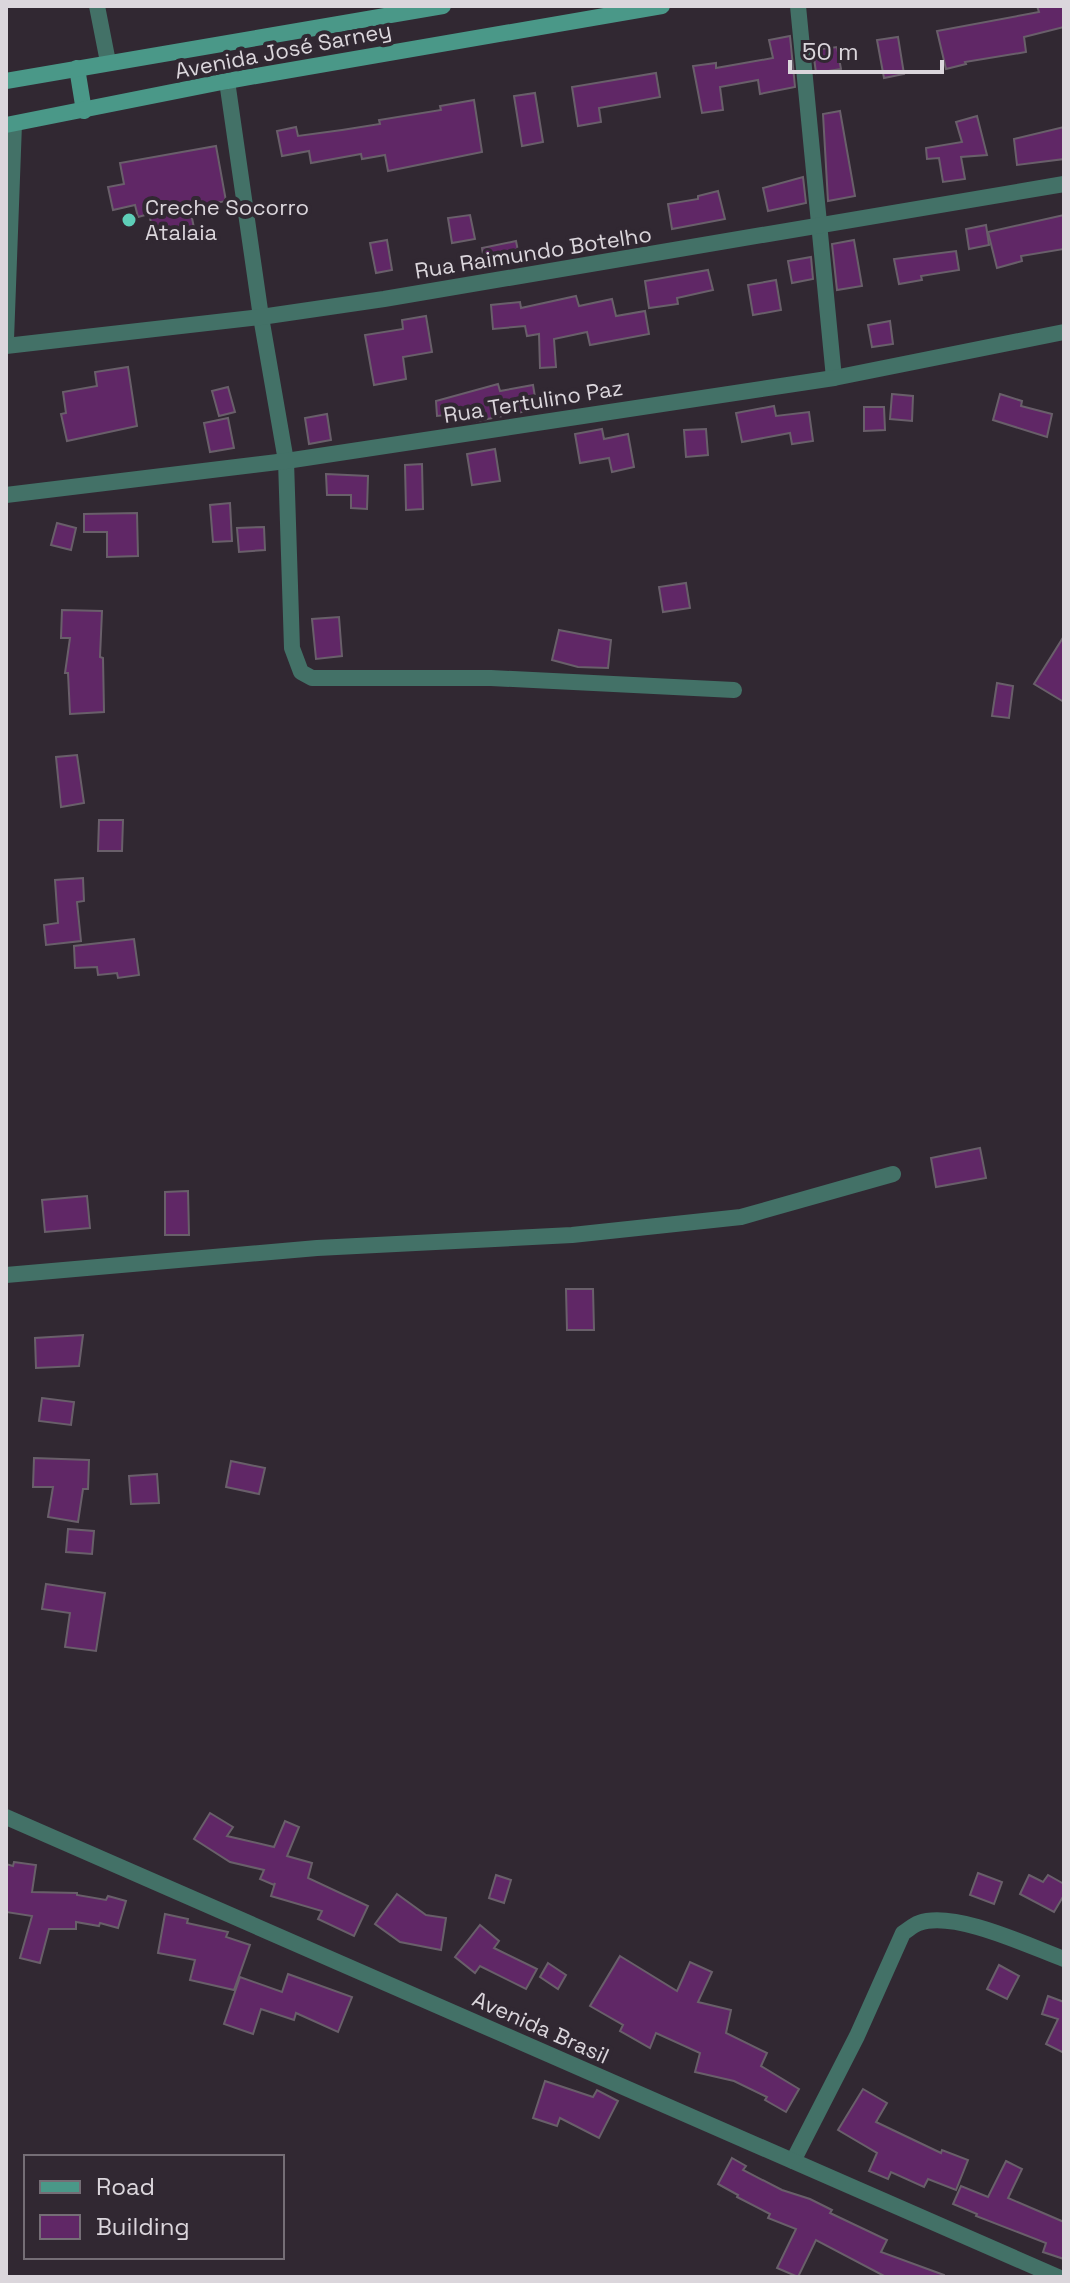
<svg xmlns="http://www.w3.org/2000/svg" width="1070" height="2283" font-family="'Space Grotesk',sans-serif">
	<rect width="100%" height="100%" fill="#312832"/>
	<!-- building -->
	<g fill="#602766" stroke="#695f6a" stroke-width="2">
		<polygon points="1037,6 1064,6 1064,27 1024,37 1026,52 965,62 966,64 946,69 937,31 1039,12"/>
		<polygon points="790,36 795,87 760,94 758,80 720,87 723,110 702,113 693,66 716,63 716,68 773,58 769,40"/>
		<polygon points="898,37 904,74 884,78 877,40"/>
		<polygon points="837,47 841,69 816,73 813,50"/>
		<polygon points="656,73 660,97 599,108 601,122 578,126 572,87"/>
		<polygon points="535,93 543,142 522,146 514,96"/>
		<polygon points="474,100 482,152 388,171 385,155 362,159 361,154 311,163 309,151 282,156 277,131 296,127 298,136 342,130 380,124 379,120 441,110 440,106"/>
		<polygon points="840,111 855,196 828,201 823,114"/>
		<polygon points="977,116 987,155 961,157 965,179 943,182 939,158 927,159 926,148 962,142 956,122"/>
		<polygon points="1064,127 1064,159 1017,165 1014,139"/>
		<polygon points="216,146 226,201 190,208 194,228 154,236 149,214 138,217 135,205 113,210 108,187 124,184 120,163"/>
		<polygon points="803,177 806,203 768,211 763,188"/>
		<polygon points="718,191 725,219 672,229 668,204 698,199 698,196"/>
		<polygon points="470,215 475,239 452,243 448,218"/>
		<polygon points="1064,215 1064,249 1021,256 1022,261 997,268 988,232"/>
		<polygon points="986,225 989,245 969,249 966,229"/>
		<polygon points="387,240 392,270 376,273 370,243"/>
		<polygon points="854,240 862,286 837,290 832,244"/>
		<polygon points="516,241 520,261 485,267 482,248"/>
		<polygon points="956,251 959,270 921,276 922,280 899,284 894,259"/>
		<polygon points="811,257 813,279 792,283 788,261"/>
		<polygon points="708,270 713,290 677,298 678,304 649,308 645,281"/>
		<polygon points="776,280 781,310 753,315 748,285"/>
		<polygon points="576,296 579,306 612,299 616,316 645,311 649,334 590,345 587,332 554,339 556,367 540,368 539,334 527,336 525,326 493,329 491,305 520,302 521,308"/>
		<polygon points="426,316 432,352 403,357 406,379 374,385 365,335 403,329 402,320"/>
		<polygon points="890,321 893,344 872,347 868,325"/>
		<polygon points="128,367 137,426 67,441 61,414 66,413 63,392 97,386 95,372"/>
		<polygon points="498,384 500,391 533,385 537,409 477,421 475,412 437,416 436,401"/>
		<polygon points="228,387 235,412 219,416 212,391"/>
		<polygon points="892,394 913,396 912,421 890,419"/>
		<polygon points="1000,394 1022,401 1021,406 1052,414 1047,437 993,420"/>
		<polygon points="774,406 776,416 809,412 813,441 792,444 790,433 742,442 736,413"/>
		<polygon points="864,407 884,407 885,430 864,431"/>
		<polygon points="327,414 331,440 309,444 305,418"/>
		<polygon points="228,418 234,448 210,452 204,423"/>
		<polygon points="602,429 604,439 628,434 634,467 612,472 609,458 580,463 575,434"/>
		<polygon points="706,429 708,455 686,457 684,430"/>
		<polygon points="495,449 500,481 472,485 467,454"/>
		<polygon points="422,464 423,509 406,510 405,465"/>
		<polygon points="326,474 368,476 367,509 351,508 351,495 327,495"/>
		<polygon points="230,503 232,541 213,542 210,505"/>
		<polygon points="137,513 138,556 107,557 107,532 84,532 84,514"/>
		<polygon points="57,523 76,528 71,550 51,545"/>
		<polygon points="264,527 265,550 239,552 237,528"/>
		<polygon points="686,583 690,608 663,612 659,587"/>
		<polygon points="62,610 102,611 100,657 103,658 104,712 70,714 68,673 65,673 70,638 61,638"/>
		<polygon points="339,617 342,656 316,659 312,619"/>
		<polygon points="559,630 611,640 608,668 578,667 552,660"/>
		<polygon points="1064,636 1064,702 1034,684"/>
		<polygon points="997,683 1013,686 1009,718 992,716"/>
		<polygon points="77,755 84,803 61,807 56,757"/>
		<polygon points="99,820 123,820 122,851 98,851"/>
		<polygon points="83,878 84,901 77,902 81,941 46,945 44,925 58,923 55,880"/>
		<polygon points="134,939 139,975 118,978 117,973 98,975 97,967 75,968 74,946"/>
		<polygon points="980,1148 986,1178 936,1187 931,1158"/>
		<polygon points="188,1191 189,1235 165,1235 165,1192"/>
		<polygon points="87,1196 90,1228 45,1232 42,1200"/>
		<polygon points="566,1289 593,1289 594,1330 567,1330"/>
		<polygon points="83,1335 79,1366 36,1368 35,1338"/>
		<polygon points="42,1398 74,1402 71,1425 39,1421"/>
		<polygon points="34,1458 89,1460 88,1489 83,1489 78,1522 48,1517 53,1487 33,1487"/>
		<polygon points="231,1461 265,1468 259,1494 226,1487"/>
		<polygon points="157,1474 159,1503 131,1504 129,1476"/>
		<polygon points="68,1529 94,1531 92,1554 66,1552"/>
		<polygon points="46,1584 105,1593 96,1651 65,1647 70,1613 42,1609"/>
		<polygon points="210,1813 233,1827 227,1836 274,1847 285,1821 299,1827 287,1856 312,1863 308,1878 368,1906 354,1936 318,1919 322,1911 271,1896 275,1883 274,1885 260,1879 264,1870 230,1862 194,1839"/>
		<polygon points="14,1862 36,1865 32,1892 77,1893 77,1895 106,1900 108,1896 126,1901 118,1928 100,1923 99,1926 76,1922 76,1929 49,1929 40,1963 20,1958 32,1916 6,1912 6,1864 13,1866"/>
		<polygon points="978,1873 1002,1882 994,1904 970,1895"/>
		<polygon points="496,1875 511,1880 504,1903 489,1898"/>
		<polygon points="1029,1875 1043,1882 1048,1875 1064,1884 1064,1895 1054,1912 1020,1894"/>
		<polygon points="397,1894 426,1915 446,1918 441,1950 400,1942 375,1924"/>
		<polygon points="165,1914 188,1919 187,1923 228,1932 226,1937 250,1945 234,1990 190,1980 195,1960 158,1953"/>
		<polygon points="480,1925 499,1941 494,1948 537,1969 526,1989 480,1966 475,1973 455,1957"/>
		<polygon points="620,1956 677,1991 690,1962 712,1972 698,2002 731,2010 726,2033 767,2053 761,2066 799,2089 786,2112 765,2100 767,2097 734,2081 695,2072 700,2053 656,2033 650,2048 620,2031 623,2025 590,2006"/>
		<polygon points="548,1963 566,1975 558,1989 540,1977"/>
		<polygon points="999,1965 1019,1976 1007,1999 987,1989"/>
		<polygon points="288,1974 352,1997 338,2032 296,2013 294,2020 261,2009 253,2034 224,2024 240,1977 282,1992"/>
		<polygon points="1048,1996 1064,2002 1064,2053 1046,2044 1058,2019 1042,2014"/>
		<polygon points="545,2081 593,2097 597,2090 618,2101 599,2138 560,2118 557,2126 533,2118"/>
		<polygon points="863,2089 887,2103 876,2122 941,2153 942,2150 968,2160 956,2190 928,2179 924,2187 891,2172 888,2179 869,2171 877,2153 838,2130"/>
		<polygon points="732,2158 746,2166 743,2170 782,2190 810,2199 832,2210 830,2213 887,2240 881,2252 944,2275 944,2277 886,2277 816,2240 798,2277 777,2268 796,2229 768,2218 770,2214 737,2197 738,2195 718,2184"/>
		<polygon points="1006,2161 1022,2169 1008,2198 1064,2222 1064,2259 1043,2252 1046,2243 976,2216 977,2214 953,2204 961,2186 988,2197"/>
	</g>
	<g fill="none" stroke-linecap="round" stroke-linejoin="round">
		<!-- minor -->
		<g stroke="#437167" stroke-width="16">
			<polyline points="97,6 108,62"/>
			<polyline points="798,6 834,378"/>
			<polyline points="227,81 261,317 286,461 292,648 301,672 312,678 491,678 734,690"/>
			<polyline points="6,340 14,124"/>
			<polyline points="6,346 261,317 384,299 1064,184"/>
			<polyline points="6,495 286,461 834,378 1064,332"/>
			<polyline points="6,1275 317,1248 572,1235 741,1217 893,1174"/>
			<path d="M793,2161L857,2036L903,1933C908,1930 913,1925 919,1923C954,1910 1029,1946 1064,1959"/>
		</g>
		<!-- tertiary -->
		<polyline stroke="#437167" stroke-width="16" points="6,1817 1058,2277"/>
		<!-- secondary -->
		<g stroke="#4a9888" stroke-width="16">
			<polyline points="77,68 84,111"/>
			<polyline points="6,81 443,6"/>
			<polyline points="6,125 227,81 662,6"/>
		</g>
	</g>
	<!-- markers -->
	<circle fill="#5eceb8" stroke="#312832" stroke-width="3" cx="129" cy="220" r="8"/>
	<g text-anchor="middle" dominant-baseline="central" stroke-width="8" stroke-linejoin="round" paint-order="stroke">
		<!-- street labels -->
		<g font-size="22" fill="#dbd6dc" stroke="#312832">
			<text transform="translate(283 50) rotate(-11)">Avenida José Sarney</text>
			<text transform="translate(533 252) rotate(-9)">Rua Raimundo Botelho</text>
			<text transform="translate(533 401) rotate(-9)">Rua Tertulino Paz</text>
			<text transform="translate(541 2027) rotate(24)">Avenida Brasil</text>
		</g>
		<!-- poi labels -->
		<g font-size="22" fill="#dbd6dc" stroke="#312832" text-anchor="start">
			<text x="145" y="207">Creche Socorro<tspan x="145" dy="25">Atalaia</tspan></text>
		</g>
	</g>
	<!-- border -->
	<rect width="1070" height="2283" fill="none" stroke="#dbd6dc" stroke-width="16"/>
	<!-- legend -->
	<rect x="24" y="2155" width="260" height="104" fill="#312832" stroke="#756e76" stroke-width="2"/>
	<rect x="40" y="2181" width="40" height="12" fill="#4a9888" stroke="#756e76" stroke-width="2"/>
	<text x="96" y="2195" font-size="24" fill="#dbd6dc">Road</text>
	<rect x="40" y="2215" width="40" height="24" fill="#602766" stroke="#756e76" stroke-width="2"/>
	<text x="96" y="2235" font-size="24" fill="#dbd6dc">Building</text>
	<!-- scale -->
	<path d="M790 60v12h152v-12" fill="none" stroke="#dbd6dc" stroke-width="4"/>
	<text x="802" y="60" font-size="24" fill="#dbd6dc" stroke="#312832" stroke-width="6" paint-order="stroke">50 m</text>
</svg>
